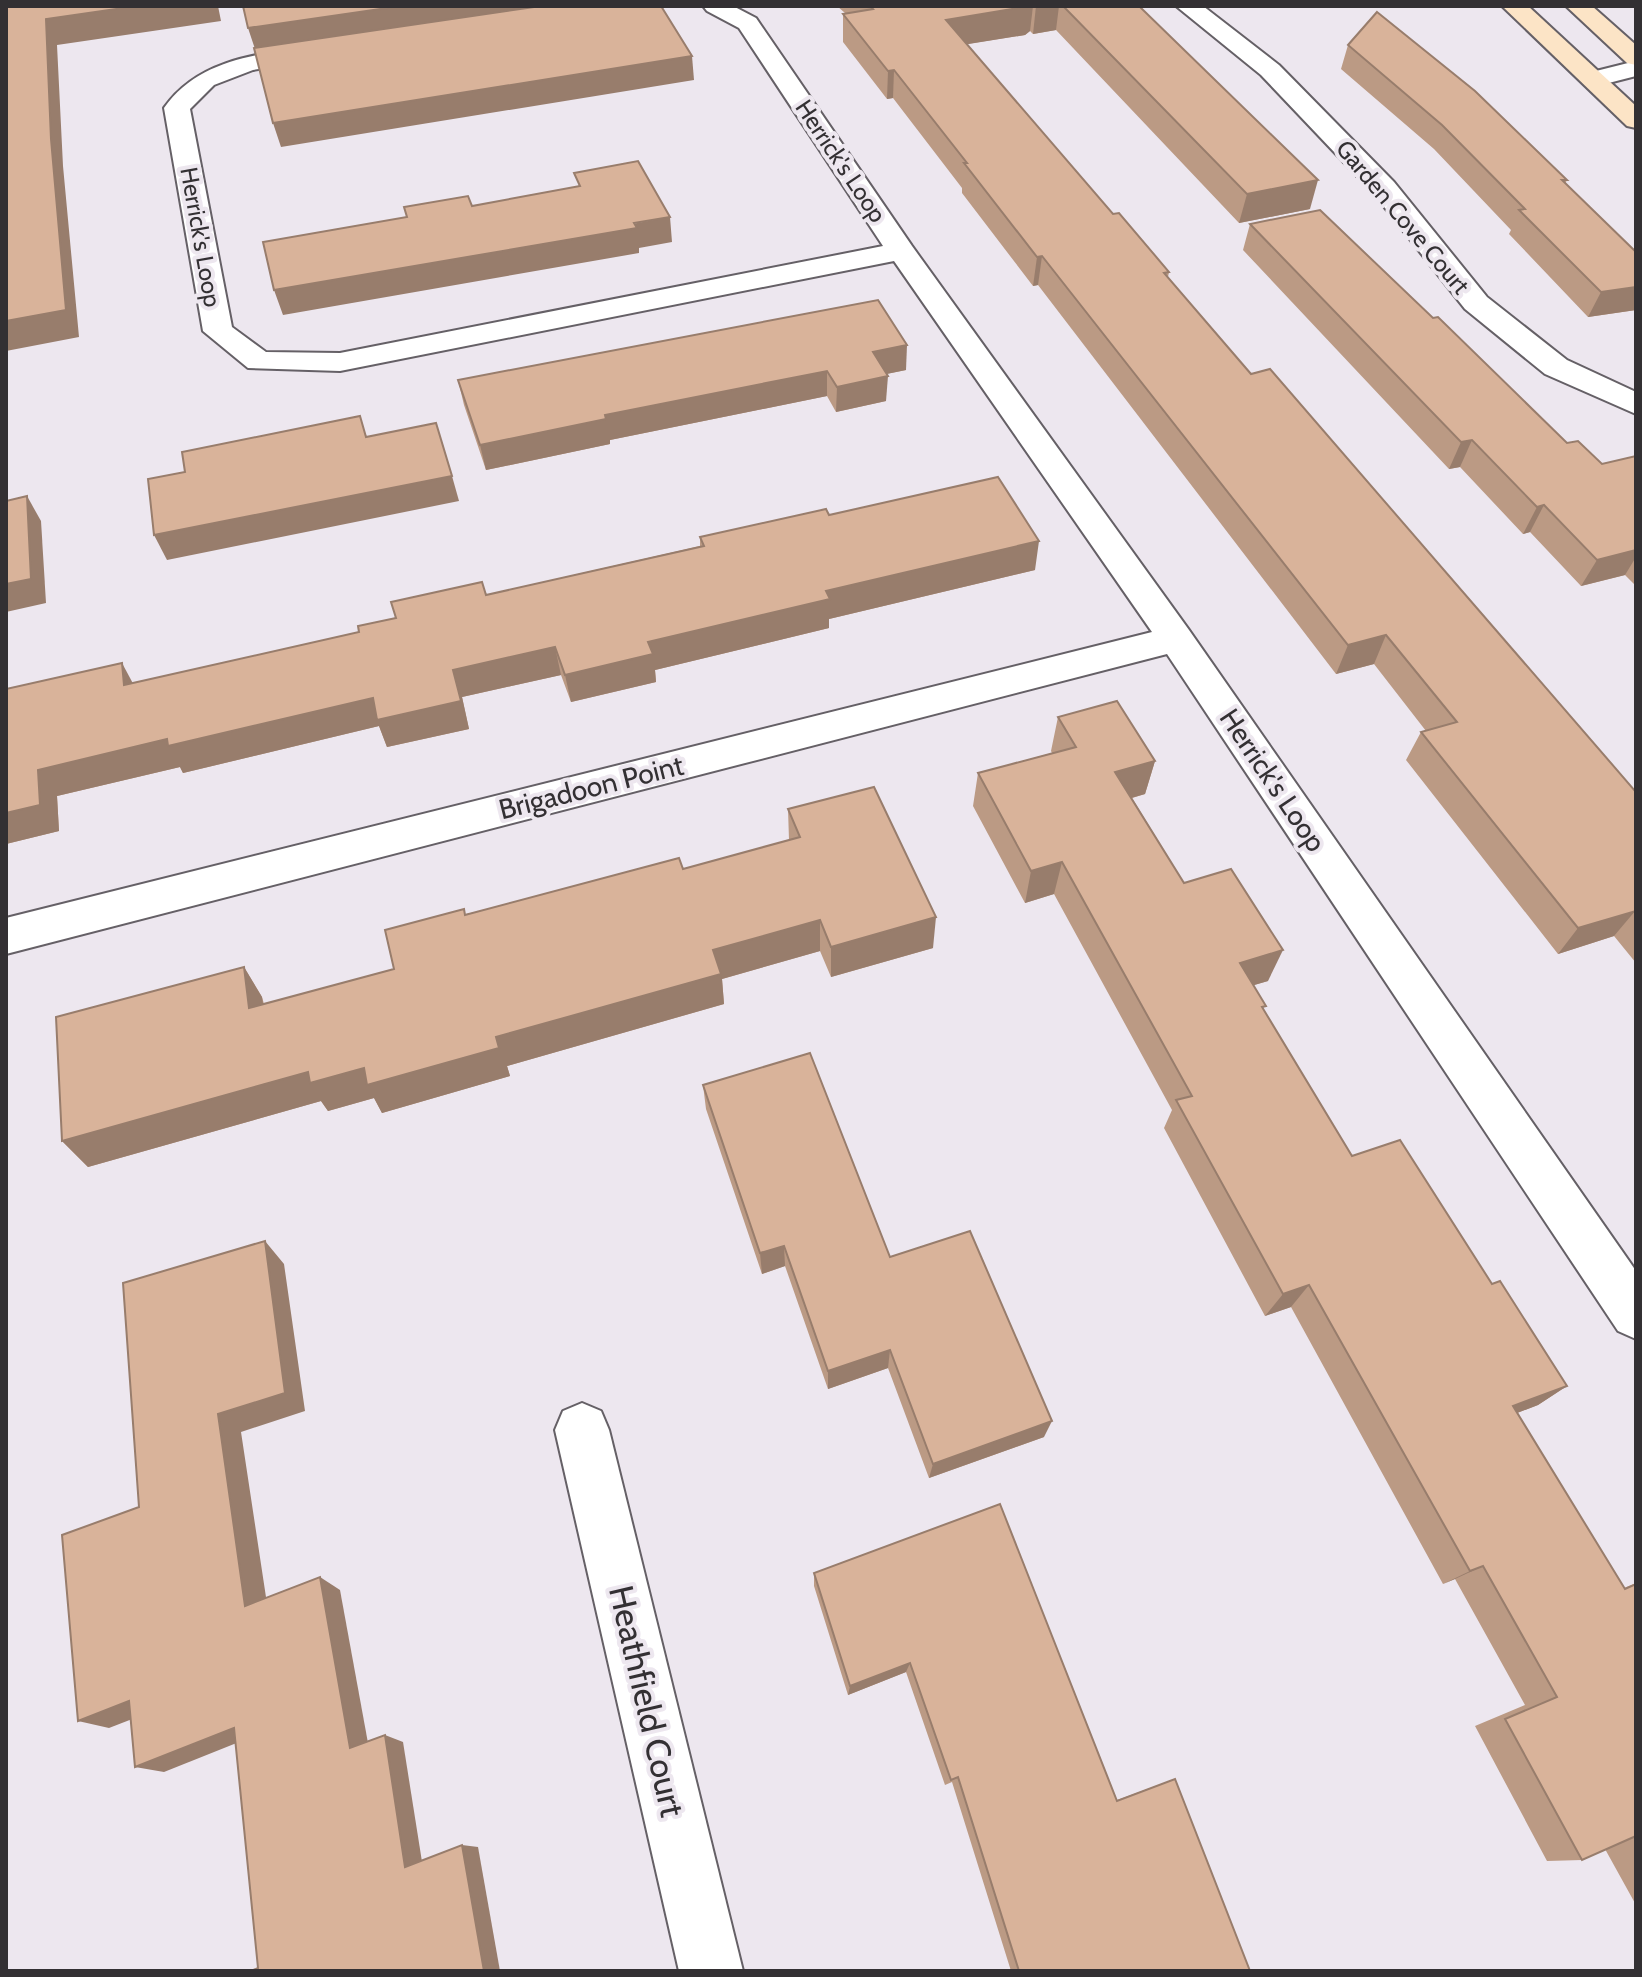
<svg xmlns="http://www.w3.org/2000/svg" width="1642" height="1977" font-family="Cabin,sans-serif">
	<rect width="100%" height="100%" fill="#ede7ef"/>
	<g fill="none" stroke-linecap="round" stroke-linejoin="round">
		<!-- minor casing -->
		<g stroke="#656066" stroke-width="4">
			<g id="minor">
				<path d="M703,6H733L756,18L912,246L1189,630L1636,1271V1339L1618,1331L1167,654L6,954V918L1152,632L894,261L340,371L248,368L203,331L164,108C199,58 260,54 315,46L324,48L327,53L324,58L253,70L214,85L190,109L232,327L266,352L340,353L883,246L739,28L707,11Z"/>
				<polygon points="1176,6 1203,6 1279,65 1394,182 1487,297 1567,360 1636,392 1636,414 1545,374 1465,309 1374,194 1261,75"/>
				<polygon points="1636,61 1636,76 1593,87 1584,84 1580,79 1584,74"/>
				<polygon points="582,1403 601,1411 609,1430 743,1971 679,1971 555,1430 563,1411"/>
			</g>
		</g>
		<!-- secondary casing -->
		<g stroke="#656066" stroke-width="4">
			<g id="secondary">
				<polygon points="1502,6 1528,6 1636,106 1636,128 1627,126"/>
				<polygon points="1566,6 1592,6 1636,45 1636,65 1627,63"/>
			</g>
		</g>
		<!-- minor -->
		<use href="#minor" fill="#fff" fill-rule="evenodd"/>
		<!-- secondary -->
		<use href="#secondary" fill="#fce4c6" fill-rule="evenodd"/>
	</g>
	<!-- wall -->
	<g fill="#bb9a84">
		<polygon points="837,6 1139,6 1310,209 1239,223 1056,30 1033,34 1030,31 1025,35 967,44 1113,214 1169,272 1168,277 1251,374 1636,792 1636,963 1614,936 1558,954 1406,760 1421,732 1426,731 1374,664 1336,674 1038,285 1033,286 962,193 962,188 893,98 887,99 843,42 843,14 845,13"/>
		<polygon points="1348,45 1567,180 1565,184 1636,252 1636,310 1588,317 1509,234 1511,230 1434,149 1341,69"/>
		<polygon points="1250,224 1433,318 1567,443 1602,464 1636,456 1636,586 1625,575 1581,586 1530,532 1523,534 1460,467 1449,469 1243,250"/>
		<polygon points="878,300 906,370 886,374 886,401 836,412 827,396 610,440 610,444 486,470 464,405 458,380"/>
		<polygon points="829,515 1035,570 829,619 829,628 655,670 656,682 571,702 561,675 462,697 469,729 387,747 379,726 183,773 180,767 57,796 59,831 6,844 133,683 359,632 396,618 486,595 700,546 700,537"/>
		<polygon points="1058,717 1155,761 1145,794 1132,798 1184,883 1268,981 1254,985 1264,1011 1352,1156 1492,1284 1567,1386 1538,1405 1517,1413 1624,1588 1636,1583 1636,1905 1605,1849 1582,1860 1547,1861 1475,1726 1525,1705 1455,1579 1443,1584 1291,1307 1265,1316 1164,1128 1172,1110 1054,894 1025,903 973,806 978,773 1052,753 1051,751"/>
		<polygon points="788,809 933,948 831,977 820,951 722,979 724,1004 507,1066 510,1076 382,1113 374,1098 328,1111 321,1101 88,1167 62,1141 244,967 262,997 264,1004 394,969 466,914 683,869 789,840"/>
		<polygon points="703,1085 890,1257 1044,1437 929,1478 888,1368 828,1389 785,1266 762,1274 706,1109"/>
		<polygon points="814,1573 1117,1800 1175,1779 1250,1971 1011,1971 952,1782 945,1785 906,1672 848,1695 814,1586"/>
	</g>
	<!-- shaded-wall -->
	<g fill="#987d6c">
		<polygon points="137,6 218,6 221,21 57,45 63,166 79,337 6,351 6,321 51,139 46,19"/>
		<polygon points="401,6 566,6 256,52 248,28"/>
		<polygon points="1030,6 1033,6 1030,31 1025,35 944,48 946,20"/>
		<polygon points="1036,6 1059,6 1056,30 1033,34"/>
		<polygon points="692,56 694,80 281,147 273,123"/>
		<polygon points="894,70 893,98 887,99 888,71"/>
		<polygon points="1318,180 1310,209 1239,223 1247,194"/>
		<polygon points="670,217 672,242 639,248 639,253 283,315 274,290"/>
		<polygon points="1042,256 1038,285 1033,286 1037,257"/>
		<polygon points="1636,287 1636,310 1588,317 1601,292"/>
		<polygon points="907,345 906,370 872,377 873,352"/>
		<polygon points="827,371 827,396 610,440 610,444 486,470 480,445 605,415"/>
		<polygon points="888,376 886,401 836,412 837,387"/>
		<polygon points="1472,440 1460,467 1449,469 1461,442"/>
		<polygon points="452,476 459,501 167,560 154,535"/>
		<polygon points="27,496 41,521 46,603 6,612 6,584"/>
		<polygon points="1544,505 1530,532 1523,534 1537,507"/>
		<polygon points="1039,541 1035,570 829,619 829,628 655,670 656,682 571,702 565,675 648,642 826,591"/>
		<polygon points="1636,550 1636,557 1625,575 1581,586 1597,560"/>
		<polygon points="1386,635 1374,664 1336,674 1348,645"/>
		<polygon points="555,647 561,675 462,697 469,729 387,747 379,726 183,773 180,767 57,796 59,831 6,844 6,813 38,770 453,670"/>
		<polygon points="122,663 137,691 124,685"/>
		<polygon points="1155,761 1145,794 1107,805 1115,772"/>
		<polygon points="1062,862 1054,894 1025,903 1031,871"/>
		<polygon points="1636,910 1614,936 1558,954 1578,928"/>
		<polygon points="936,917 933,948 831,977 831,947"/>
		<polygon points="820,920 820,951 722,979 724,1004 507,1066 510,1076 382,1113 374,1098 328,1111 321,1101 88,1167 62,1141 308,1072 364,1068 496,1037 713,950"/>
		<polygon points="1283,950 1268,981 1227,993 1240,963"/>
		<polygon points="244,967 262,997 268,1038 249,1008"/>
		<polygon points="265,1241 284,1264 305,1411 241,1432 269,1617 245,1606 218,1414"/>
		<polygon points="784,1246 785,1266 762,1274 760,1253"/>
		<polygon points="1309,1285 1291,1307 1265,1316 1283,1294"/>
		<polygon points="890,1350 888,1368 828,1389 828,1371"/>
		<polygon points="1567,1386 1538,1405 1486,1425 1513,1406"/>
		<polygon points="1052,1421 1044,1437 929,1478 933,1464"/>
		<polygon points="1483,1566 1455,1579 1443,1584 1470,1571"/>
		<polygon points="320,1577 340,1590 370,1754 350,1748"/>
		<polygon points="910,1663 906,1672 848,1695 850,1686"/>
		<polygon points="129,1701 158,1709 109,1728 78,1721"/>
		<polygon points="234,1728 259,1734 164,1772 135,1767"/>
		<polygon points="385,1735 403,1742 423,1868 405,1867"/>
		<polygon points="462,1845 478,1847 500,1971 484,1971"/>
	</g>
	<!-- building -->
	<g fill="#d9b39a" stroke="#987d6c" stroke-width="2">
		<polygon points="6,6 137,6 46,19 51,139 66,310 6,321"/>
		<polygon points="243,6 401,6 248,28"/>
		<polygon points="541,6 661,6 692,56 273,123 254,48"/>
		<polygon points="870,6 1030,6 946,20 1113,214 1119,213 1169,272 1164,273 1251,374 1270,369 1636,792 1636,911 1578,928 1421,732 1457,722 1386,635 1348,645 1042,256 1037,257 964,163 967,163 894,70 888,71 843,14 873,9"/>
		<polygon points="1063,6 1139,6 1318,180 1247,194"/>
		<polygon points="1377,12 1475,91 1567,180 1562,180 1636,252 1636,287 1601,292 1519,210 1525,209 1442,125 1348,45"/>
		<polygon points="638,161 670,217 634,223 637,228 274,290 263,242 407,217 404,207 468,196 472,206 580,186 574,173"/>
		<polygon points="1320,210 1433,318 1438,317 1567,443 1578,441 1602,464 1636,456 1636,550 1597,560 1544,505 1537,507 1472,440 1461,442 1250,224"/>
		<polygon points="878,300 907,345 873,352 888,376 837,387 827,371 605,415 606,419 480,445 458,380"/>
		<polygon points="360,416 366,437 436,423 452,476 154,535 148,479 185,472 182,452"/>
		<polygon points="998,477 1039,541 826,591 830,599 648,642 653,654 565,675 555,647 453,670 461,701 377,720 373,698 168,746 167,739 38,770 40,805 6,813 6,689 122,663 124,685 359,632 358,626 396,618 391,602 482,582 486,595 704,546 700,537 826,509 829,515"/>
		<polygon points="27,496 31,579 6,584 6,501"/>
		<polygon points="1117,701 1155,761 1115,772 1184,883 1231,869 1283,950 1240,963 1266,1006 1262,1007 1352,1156 1400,1140 1492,1284 1500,1281 1567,1386 1513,1406 1625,1589 1636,1584 1636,1836 1582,1860 1505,1719 1557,1697 1483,1566 1470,1571 1309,1285 1283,1294 1176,1100 1192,1096 1062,862 1031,871 978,773 1076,747 1058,717"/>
		<polygon points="874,787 936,917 831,947 820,920 713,950 721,974 496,1037 499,1048 367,1085 364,1068 310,1083 308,1072 62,1141 56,1017 244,967 249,1008 394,969 385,930 464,909 465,915 679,858 683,869 800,837 788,809"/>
		<polygon points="810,1053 890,1257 970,1231 1052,1421 933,1464 890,1350 828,1371 784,1246 760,1253 703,1085"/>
		<polygon points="265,1241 285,1393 218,1414 245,1606 320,1577 350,1748 385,1735 405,1867 462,1845 484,1971 251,1971 258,1968 234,1728 135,1767 129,1701 78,1721 62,1535 139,1507 123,1283"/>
		<polygon points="1000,1504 1117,1801 1175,1779 1250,1971 1019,1971 958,1777 951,1780 910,1663 850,1686 814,1573"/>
	</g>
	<g text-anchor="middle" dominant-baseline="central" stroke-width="8" stroke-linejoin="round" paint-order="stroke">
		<!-- far-street labels -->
		<g font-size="24" fill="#333033" stroke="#ede7ef">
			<text transform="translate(841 161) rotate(56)">Herrick's Loop</text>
			<text transform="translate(1403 217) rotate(50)">Garden Cove Court</text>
			<text transform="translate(201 237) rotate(80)">Herrick's Loop</text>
		</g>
		<!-- street labels -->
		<g font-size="28" fill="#333033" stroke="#ede7ef">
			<text transform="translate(1273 780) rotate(56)">Herrick's Loop</text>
			<text transform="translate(591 787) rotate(-14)">Brigadoon Point</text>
		</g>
		<!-- near-street labels -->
		<g font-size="34" fill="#333033" stroke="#ede7ef">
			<text transform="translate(647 1701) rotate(77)">Heathfield Court</text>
		</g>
	</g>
	<!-- border -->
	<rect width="1642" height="1977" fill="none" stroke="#333033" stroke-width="16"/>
</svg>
